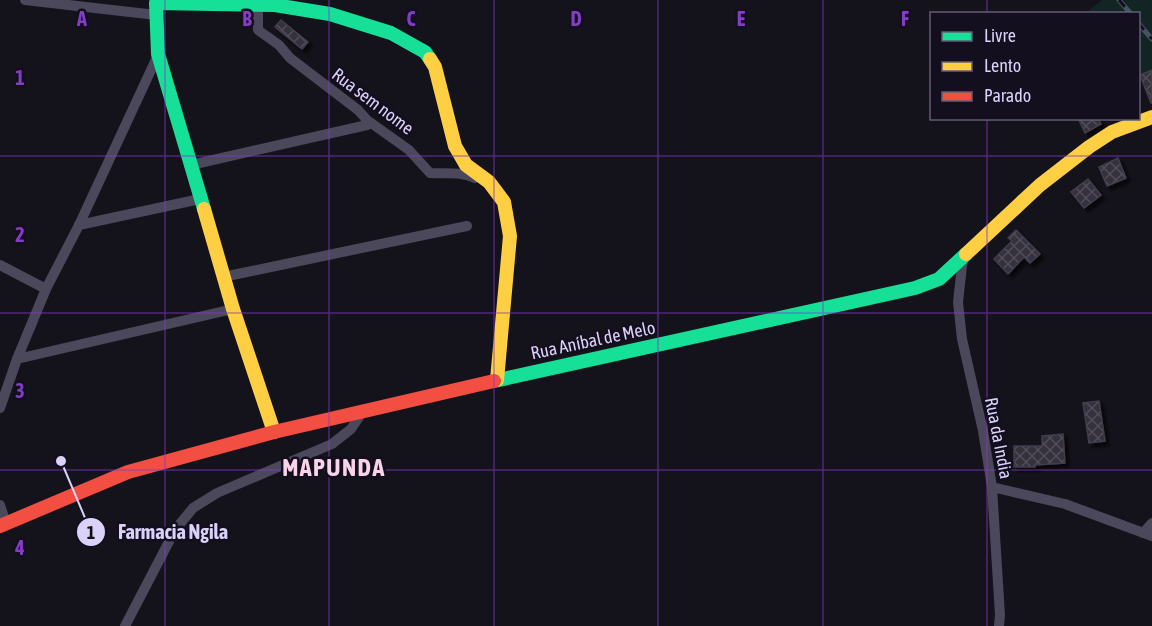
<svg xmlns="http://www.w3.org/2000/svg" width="1152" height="626" font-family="'Asap Condensed',sans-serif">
	<defs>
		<pattern id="building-cross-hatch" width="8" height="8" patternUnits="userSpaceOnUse" patternTransform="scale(1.5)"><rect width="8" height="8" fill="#34303d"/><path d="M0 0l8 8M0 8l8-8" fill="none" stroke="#514d5a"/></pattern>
		<filter id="shadow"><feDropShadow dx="4" dy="4" stdDeviation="1.5" flood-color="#0009"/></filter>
	</defs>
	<rect width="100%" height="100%" fill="#14121a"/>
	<!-- green -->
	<polygon fill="#132425" points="1102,0 1152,0 1152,70 1139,75 1138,14 1085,14"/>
	<!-- building -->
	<g fill="url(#building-cross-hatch)" stroke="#423e4d" stroke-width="1.5" filter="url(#shadow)">
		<polygon points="281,20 308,42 302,49 275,27"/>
		<polygon points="1152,70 1152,103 1151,103 1140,75"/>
		<polygon points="1078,118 1098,118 1101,124 1085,133"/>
		<polygon points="1118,158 1126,178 1107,186 1099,167"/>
		<polygon points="1088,179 1101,195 1084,208 1071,192"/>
		<polygon points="1016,230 1040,254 1030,263 1024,257 1008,274 994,259 1012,241 1008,238"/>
		<polygon points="1099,401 1105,441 1089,443 1083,403"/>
		<polygon points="1063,434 1065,463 1035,465 1035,467 1014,467 1014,446 1042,446 1042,436"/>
	</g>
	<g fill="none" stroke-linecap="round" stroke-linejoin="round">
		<!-- street -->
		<g stroke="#4a485a" stroke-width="10">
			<polyline points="25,0 156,15"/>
			<path d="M258,10V30L279,45L290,58L358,110L367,120L409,150L430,173C446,174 461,171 475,178"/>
			<polyline points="191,165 367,125"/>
			<polyline points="79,225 200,199"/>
			<polyline points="963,257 958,302 962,339 983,431 992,487 1000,615 999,626"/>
			<polyline points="0,265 46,289"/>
			<polyline points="223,277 467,226"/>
			<polyline points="17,359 233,309"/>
			<polyline points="0,408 17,359 46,289 79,225 158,55"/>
			<polyline points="992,487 1065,504 1152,536"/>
			<polyline points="0,505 6,523"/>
			<polyline points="1143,533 1152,523"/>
			<polyline points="125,626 175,530 193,508 217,493 332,444 351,429 363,411"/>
		</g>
		<!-- fast -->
		<g stroke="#16e098" stroke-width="14">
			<polyline points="204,209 158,54 156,3 275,5 330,14 391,33 425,52 430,59"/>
			<polyline points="494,381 915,288 939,279 966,254"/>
		</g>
		<!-- slow -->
		<g stroke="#ffcf43" stroke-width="14">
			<polyline points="430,59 435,67 455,146 466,165 489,182 504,202 510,236 497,380"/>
			<polyline points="204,209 233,309 274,432"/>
			<polyline points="966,254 1040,185 1089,147 1112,132 1152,117"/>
		</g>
		<!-- jam -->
		<polyline stroke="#f24e42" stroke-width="14" points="0,526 128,472 274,432 494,381"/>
		<!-- rail casing -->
		<g stroke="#455361" stroke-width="5">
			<g id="rail">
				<polyline points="1119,0 1131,14"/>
				<polyline points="1138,23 1152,39"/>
			</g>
		</g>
		<!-- rail -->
		<use href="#rail" stroke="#130f1e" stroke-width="3" stroke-dasharray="9" stroke-linecap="butt"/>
	</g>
	<!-- grid -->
	<path fill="none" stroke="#843dc5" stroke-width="1.5" stroke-opacity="0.55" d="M165,0V626M329,0V626M494,0V626M658,0V626M823,0V626M987,0V14M987,118V626M0,156H1152M0,313H1152M0,470H1152"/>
	<g text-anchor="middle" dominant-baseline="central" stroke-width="5" stroke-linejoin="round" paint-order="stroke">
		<!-- street labels -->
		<g font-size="18" fill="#dad2f9" stroke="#130f1e">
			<text transform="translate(373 101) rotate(37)">Rua sem nome</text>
			<text transform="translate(593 340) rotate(-12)">Rua Aníbal de Melo</text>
			<text transform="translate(999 438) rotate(79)">Rua da India</text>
		</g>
		<!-- district labels -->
		<g font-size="24" font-weight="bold" letter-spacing="1.5" fill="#f9d4e9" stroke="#130f1e">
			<text x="334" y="467">MAPUNDA</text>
		</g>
	</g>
	<g font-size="20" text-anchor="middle" font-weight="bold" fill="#843dc5" stroke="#130f1e" stroke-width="5" stroke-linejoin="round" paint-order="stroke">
		<text x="82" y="26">A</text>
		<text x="247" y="26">B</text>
		<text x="411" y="26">C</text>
		<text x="576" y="26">D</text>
		<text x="741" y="26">E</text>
		<text x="905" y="26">F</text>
		<text x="20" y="85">1</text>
		<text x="20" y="242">2</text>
		<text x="20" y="398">3</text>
		<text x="20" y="555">4</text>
	</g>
	<!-- callouts -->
	<path fill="none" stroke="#dad2f9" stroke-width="2" d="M61 461L91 532"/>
	<g fill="#dad2f9" stroke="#130f1e" stroke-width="2">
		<circle cx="61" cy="461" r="6"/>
		<circle cx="91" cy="532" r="15"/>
	</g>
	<g font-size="18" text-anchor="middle" font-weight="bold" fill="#111">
		<text x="91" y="539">1</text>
	</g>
	<g font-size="20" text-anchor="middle" font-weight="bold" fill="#dad2f9" stroke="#130f1e" stroke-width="5" stroke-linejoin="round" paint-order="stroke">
		<text x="173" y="539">Farmacia Ngila</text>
	</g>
	<!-- legend -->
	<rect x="930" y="12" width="210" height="108" fill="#130f1e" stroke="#635d76" stroke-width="1.5"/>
	<rect x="942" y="32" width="30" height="9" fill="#16e098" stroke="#635d76" stroke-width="1.5"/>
	<text x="984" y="42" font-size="18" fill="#dad2f9">Livre</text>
	<rect x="942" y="62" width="30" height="9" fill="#ffcf43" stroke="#635d76" stroke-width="1.5"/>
	<text x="984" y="72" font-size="18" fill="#dad2f9">Lento</text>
	<rect x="942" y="92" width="30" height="9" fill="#f24e42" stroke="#635d76" stroke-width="1.5"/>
	<text x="984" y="102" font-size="18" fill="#dad2f9">Parado</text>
</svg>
